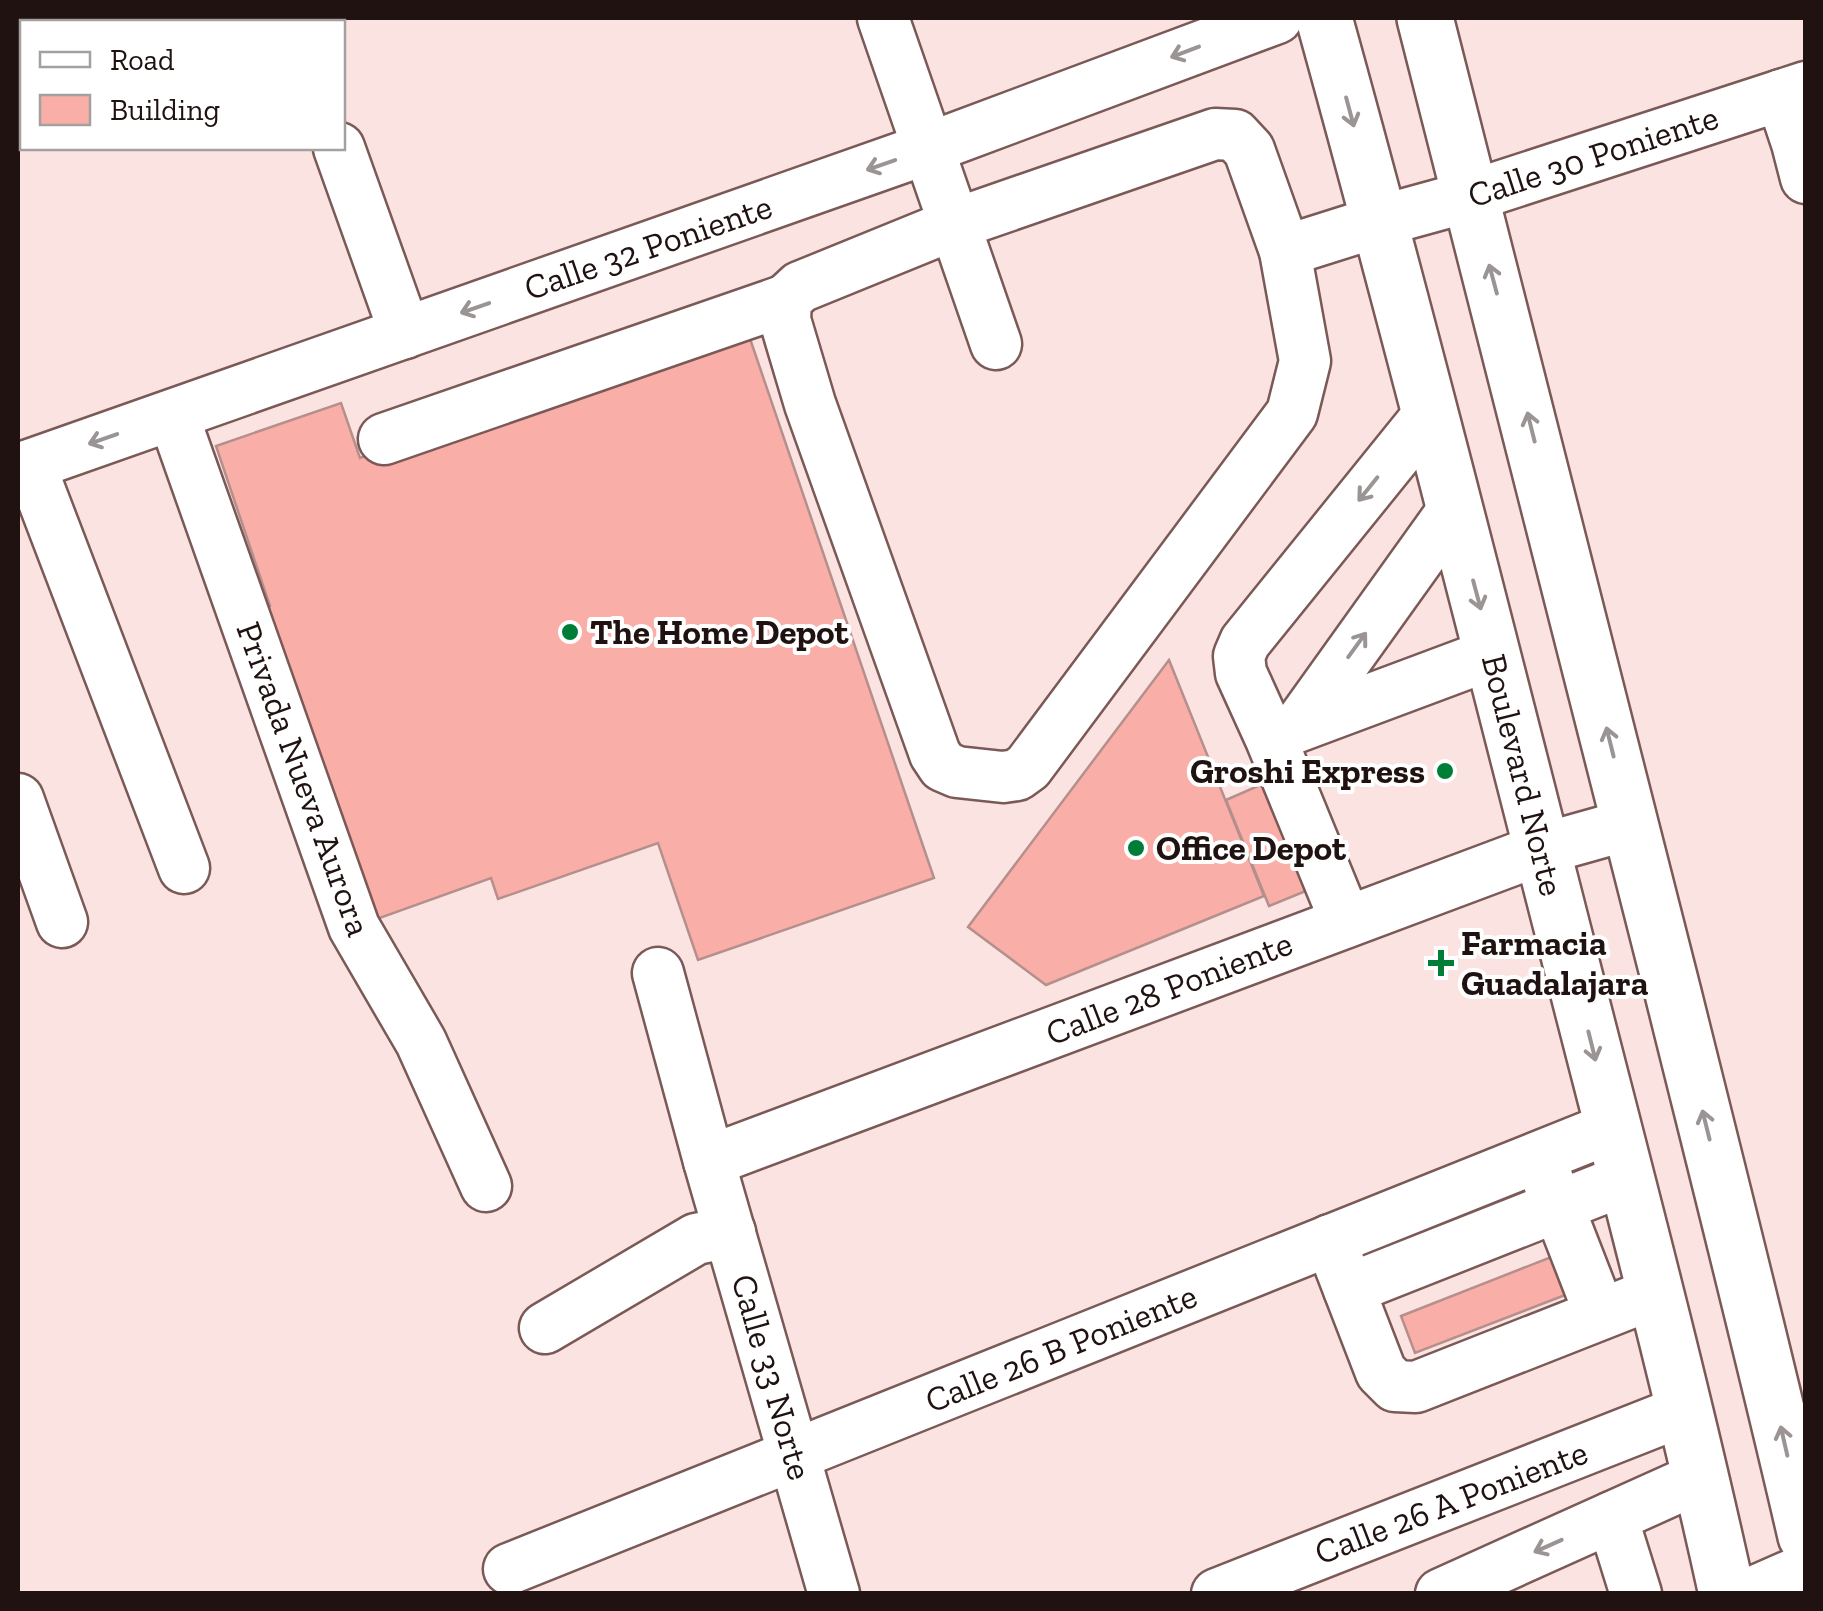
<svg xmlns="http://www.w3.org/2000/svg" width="1823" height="1611" font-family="'Zilla Slab',serif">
	<rect width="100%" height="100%" fill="#fbe3e1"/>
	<!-- building -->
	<g fill="#f9aea8" stroke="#b48f8c" stroke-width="2.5">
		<polygon points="745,324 934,878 698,960 658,843 498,899 491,878 363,924 253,615 270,606 216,446 341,403 360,458"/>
		<polygon points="1169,660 1264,896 1046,985 968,927"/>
		<polygon points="1276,778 1318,886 1269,906 1226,800"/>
		<polygon points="1559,1254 1573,1292 1415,1353 1401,1316"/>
	</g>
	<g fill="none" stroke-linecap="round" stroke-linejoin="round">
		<!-- minor casing -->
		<g stroke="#7a5957" stroke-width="55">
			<g id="minor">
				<polyline points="292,18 294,22"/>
				<polyline points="883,18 996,344"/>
				<polyline points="1781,95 1797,143 1806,178"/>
				<polygon points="1215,134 1235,135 1249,150 1285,251 1305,361 1292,413 1028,767 1017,775 1003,777 957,772 943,766 935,754 810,404 785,320 786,300 800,287 955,224"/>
				<polyline points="339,148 405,333"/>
				<polyline points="1285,251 1380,221 1471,196 1806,87"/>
				<polyline points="173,415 354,927 421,1042 486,1186"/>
				<polyline points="384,439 786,300"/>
				<polyline points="30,465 184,868"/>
				<polyline points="18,469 929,148 1277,18"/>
				<polyline points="1300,724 1454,509"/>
				<polyline points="1294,728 1492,654"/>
				<polyline points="18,799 62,922"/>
				<polyline points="1346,922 1271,739 1241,673 1239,656 1245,642 1430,413"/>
				<polyline points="658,973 709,1161 834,1594"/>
				<polyline points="709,1161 1542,849 1631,824"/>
				<polyline points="1546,1175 1600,1314"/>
				<polyline points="1330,1240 1381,1372 1395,1386 1416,1387 1655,1293"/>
				<polyline points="1349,1289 1627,1179"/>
				<polyline points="545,1328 696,1239 730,1232"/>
				<polyline points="1612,1517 1636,1594"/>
				<polyline points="509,1569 1613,1127"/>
				<polyline points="1217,1594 1685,1410"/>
				<polyline points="1441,1594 1701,1477"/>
				<polyline points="1749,1594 1806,1569"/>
			</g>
		</g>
		<!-- major casing -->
		<g stroke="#7a5957" stroke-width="60">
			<g id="major">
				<path d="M1324,18C1409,325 1487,634 1566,943C1621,1159 1679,1375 1727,1594"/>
				<path d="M1425,18C1509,343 1592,668 1673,993C1718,1174 1764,1354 1806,1536"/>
			</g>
		</g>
		<!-- minor -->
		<use href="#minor" stroke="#fff" stroke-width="50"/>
		<!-- major -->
		<use href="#major" stroke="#fff" stroke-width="55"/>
	</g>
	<!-- one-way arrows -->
	<defs><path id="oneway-shaft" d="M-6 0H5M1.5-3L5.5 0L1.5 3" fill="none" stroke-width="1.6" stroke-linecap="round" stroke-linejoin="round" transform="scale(2.5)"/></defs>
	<g stroke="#9a9494">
		<use href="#oneway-shaft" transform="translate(1185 52) rotate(159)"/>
		<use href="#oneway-shaft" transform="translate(1350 112) rotate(75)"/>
		<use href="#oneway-shaft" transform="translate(881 165) rotate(161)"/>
		<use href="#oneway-shaft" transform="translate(1493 279) rotate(-105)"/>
		<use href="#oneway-shaft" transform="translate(475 308) rotate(161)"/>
		<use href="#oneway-shaft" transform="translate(1531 427) rotate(-104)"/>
		<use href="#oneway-shaft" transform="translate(103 439) rotate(161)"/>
		<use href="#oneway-shaft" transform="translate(1368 489) rotate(129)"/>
		<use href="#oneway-shaft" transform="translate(1477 595) rotate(75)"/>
		<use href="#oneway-shaft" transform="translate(1357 645) rotate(-54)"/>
		<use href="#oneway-shaft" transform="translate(1610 742) rotate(-104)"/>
		<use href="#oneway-shaft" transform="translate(1592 1046) rotate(76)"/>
		<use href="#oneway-shaft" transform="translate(1706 1125) rotate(-104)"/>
		<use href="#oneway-shaft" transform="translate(1784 1441) rotate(-103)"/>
		<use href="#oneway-shaft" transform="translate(1548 1546) rotate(156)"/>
	</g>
	<!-- markers -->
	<g fill="#007e37" stroke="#fff" stroke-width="4">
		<circle cx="570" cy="632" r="10"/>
		<circle cx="1445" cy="771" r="10"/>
		<circle cx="1136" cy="848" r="10"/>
		<path d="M1436 948h10v10h10v10h-10v10h-10v-10h-10v-10h10z"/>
	</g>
	<g text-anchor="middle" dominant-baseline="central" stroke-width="8" stroke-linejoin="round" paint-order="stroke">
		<!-- street labels -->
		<g font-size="35" fill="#1f1211" stroke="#fff">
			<text transform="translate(1593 156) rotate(-18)">Calle 30 Poniente</text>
			<text transform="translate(648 247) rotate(-19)">Calle 32 Poniente</text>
			<text transform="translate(1523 775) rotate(76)">Boulevard Norte</text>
			<text transform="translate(304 779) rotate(70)">Privada Nueva Aurora</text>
			<text transform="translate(1169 988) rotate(-21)">Calle 28 Poniente</text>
			<text transform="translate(1061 1348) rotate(-22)">Calle 26 B Poniente</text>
			<text transform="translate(772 1377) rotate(74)">Calle 33 Norte</text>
			<text transform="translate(1451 1502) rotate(-21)">Calle 26 A Poniente</text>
		</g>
		<!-- poi labels -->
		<g font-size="35" font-weight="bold" fill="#1f1211" stroke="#fff" text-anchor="start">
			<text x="590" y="632">The Home Depot</text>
			<text x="1425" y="771" text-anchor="end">Groshi Express</text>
			<text x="1156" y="848">Office Depot</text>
			<text x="1461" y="943">Farmacia<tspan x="1461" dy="40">Guadalajara</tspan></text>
		</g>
	</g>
	<!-- border -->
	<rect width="1823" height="1611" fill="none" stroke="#1f1211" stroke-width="40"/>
	<!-- legend -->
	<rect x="20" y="20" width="325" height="130" fill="#ffffff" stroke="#a5a0a0" stroke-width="2.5"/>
	<rect x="40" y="52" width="50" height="15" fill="#ffffff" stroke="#a5a0a0" stroke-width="2.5"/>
	<text x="110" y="70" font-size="30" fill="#1f1211">Road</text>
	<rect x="40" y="95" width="50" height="30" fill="#f9aea8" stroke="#a5a0a0" stroke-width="2.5"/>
	<text x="110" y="120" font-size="30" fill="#1f1211">Building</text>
</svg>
